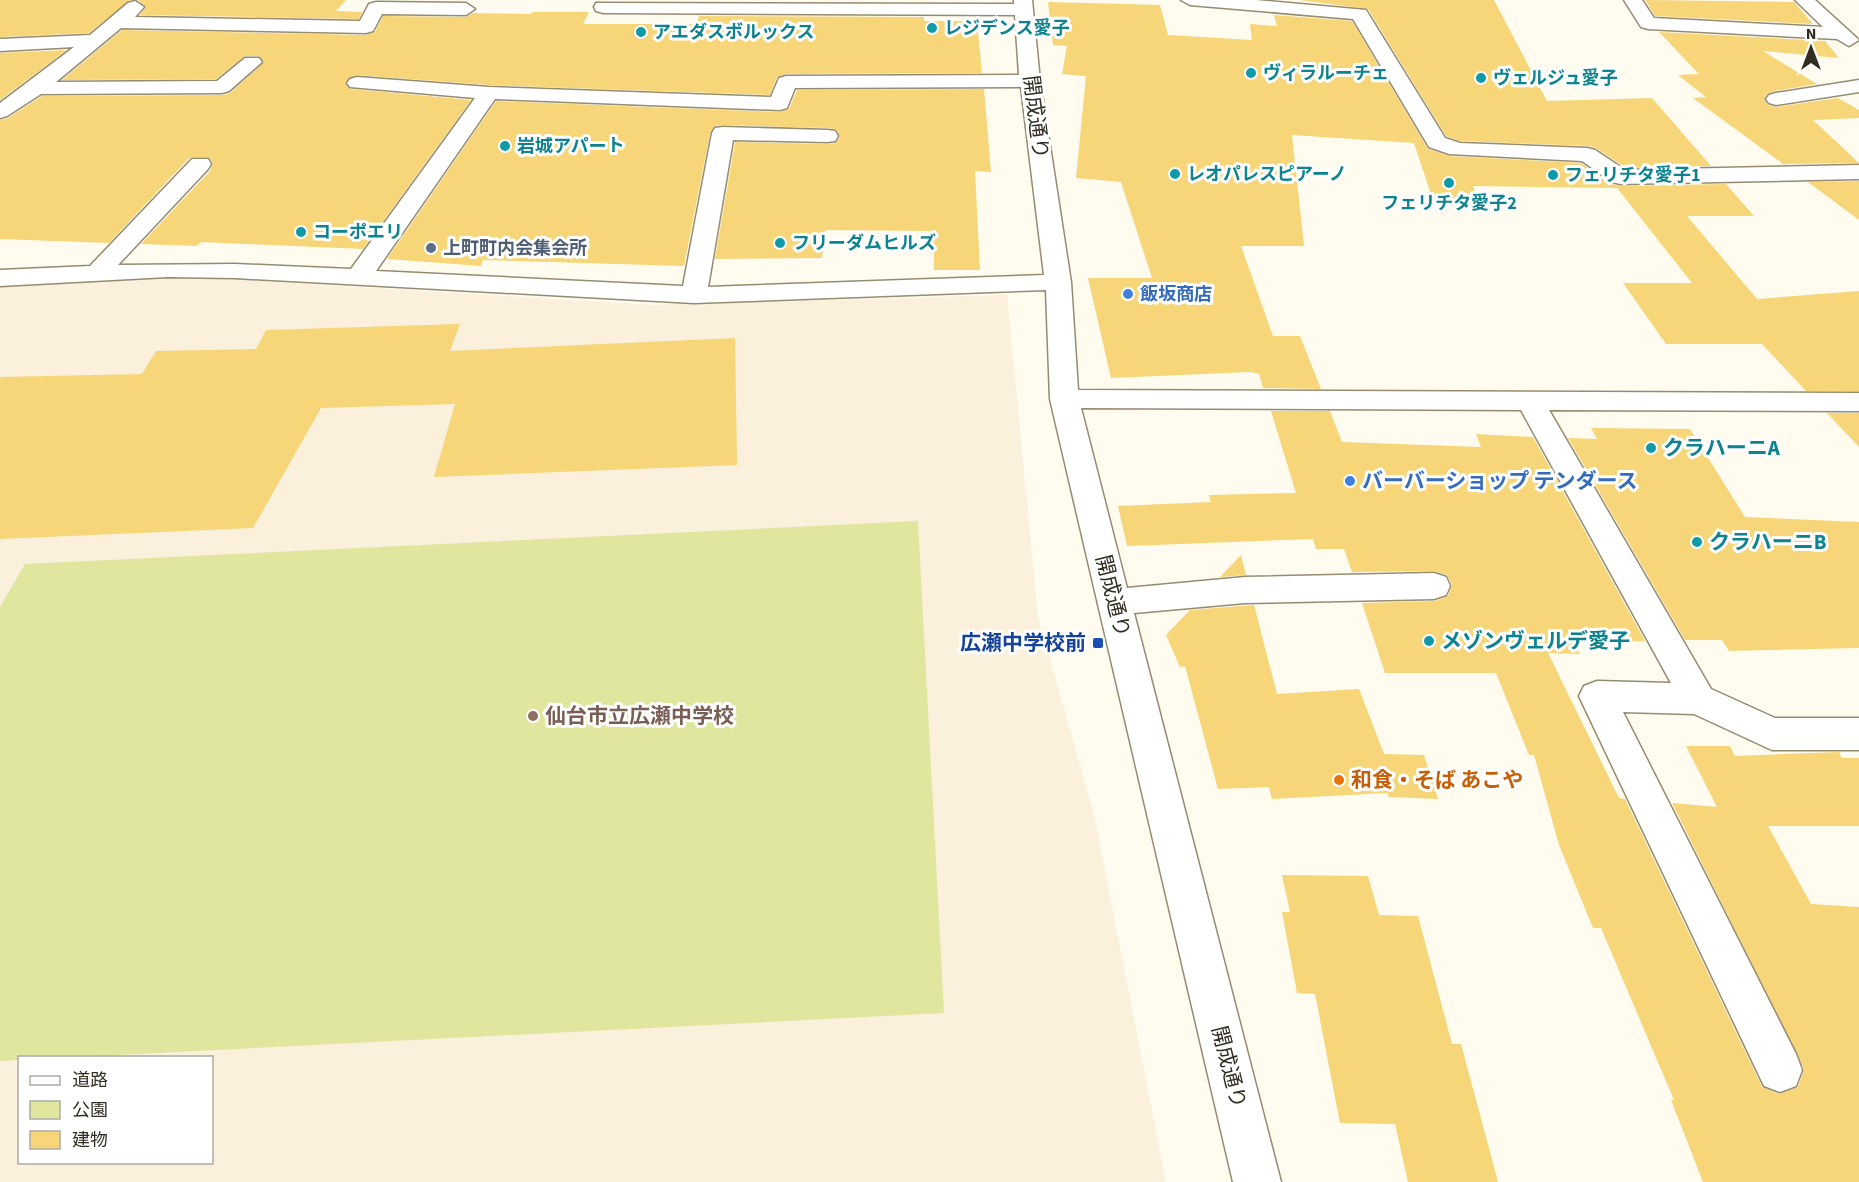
<svg xmlns="http://www.w3.org/2000/svg" width="1859" height="1182" font-family="'Source Sans 3','Noto Sans JP',sans-serif">
	<rect width="100%" height="100%" fill="#fffbef"/>
	<!-- education -->
	<path fill="#faf0db" fill-rule="evenodd" d="M177,276L653,305L1007,295L1038,617L1094,815L1166,1182H0V286ZM20,1058H212V1162H20Z"/>
	<!-- green -->
	<polygon fill="#e0e69e" points="918,521 944,1013 78,1057 20,1058 19,1060 0,1061 0,607 25,564"/>
	<!-- building -->
	<g fill="#f6d678">
		<polygon points="0,0 130,0 89,33 0,37"/>
		<polygon points="138,0 346,0 336,11 362,12 359,19 140,15 146,7"/>
		<polygon points="1299,0 1494,0 1547,101 1652,98 1711,166 1626,168 1596,148 1588,146 1460,141 1446,136 1368,9"/>
		<polygon points="1645,0 1794,2 1813,24 1655,16"/>
		<polygon points="1048,2 1160,5 1168,35 1252,40 1250,24 1277,26 1274,15 1352,21 1428,149 1449,156 1581,163 1611,184 1620,186 1726,184 1754,216 1687,216 1757,299 1859,291 1859,391 1806,391 1762,344 1666,344 1623,283 1692,283 1617,188 1473,186 1480,206 1434,203 1414,143 1292,135 1304,246 1241,246 1273,336 1300,336 1321,389 1263,388 1259,374 1251,372 1111,378 1088,278 1152,278 1121,182 1076,178 1086,76 1062,74 1067,46 1053,45"/>
		<polygon points="532,12 589,12 583,24 697,24 699,16 924,17 924,21 977,21 982,73 786,74 777,77 770,95 489,85 356,75 345,82 350,89 471,100 363,249 201,242 197,246 141,244 210,171 213,163 208,157 190,157 109,243 0,239 0,120 8,118 42,96 223,95 230,93 264,62 259,56 245,56 216,79 62,80 122,30 366,35 375,32 383,16 466,17 473,13 531,14"/>
		<polygon points="1659,32 1825,41 1839,58 1763,51 1817,84 1775,91 1767,94 1764,99 1768,105 1776,107 1838,98 1859,110 1859,118 1813,120 1859,163 1783,164 1693,98 1706,97 1678,75 1699,74"/>
		<polygon points="67,50 0,100 0,53"/>
		<polygon points="984,89 991,172 975,171 980,270 934,270 934,231 825,230 822,258 715,259 735,142 827,144 835,143 840,137 837,130 827,128 723,125 715,126 710,133 684,266 483,260 481,266 387,259 496,101 780,112 789,109 797,90"/>
		<polygon points="1859,181 1859,220 1808,182"/>
		<polygon points="460,324 450,351 735,338 737,465 434,477 455,404 321,408 253,528 0,539 0,377 142,374 156,351 256,349 266,330"/>
		<polygon points="1271,411 1330,411 1342,442 1481,447 1476,434 1533,437 1645,641 1575,643 1580,654 1548,653 1619,798 1625,799 1762,1087 1779,1094 1798,1087 1804,1069 1672,803 1717,807 1686,746 1730,746 1735,756 1839,752 1842,758 1859,758 1859,826 1768,826 1811,904 1859,907 1859,1182 1703,1182 1671,1100 1674,1100 1601,928 1593,928 1559,845 1534,755 1529,755 1496,673 1385,673 1362,603 1435,601 1448,596 1452,585 1447,575 1434,571 1352,572 1344,549 1316,549 1313,539 1127,546 1118,506 1211,502 1209,495 1296,493"/>
		<polygon points="1827,413 1859,413 1859,447"/>
		<polygon points="1591,428 1690,429 1745,517 1859,522 1859,648 1729,651 1722,640 1685,640 1568,438 1597,439"/>
		<polygon points="1241,555 1246,575 1220,577"/>
		<polygon points="1254,605 1277,694 1359,689 1384,754 1424,755 1438,799 1389,797 1387,793 1272,799 1269,787 1218,789 1185,666 1180,667 1166,635 1190,610"/>
		<polygon points="1282,875 1368,876 1379,915 1418,916 1452,1044 1461,1044 1498,1182 1408,1182 1395,1124 1340,1123 1315,994 1297,993 1282,912 1290,912"/>
	</g>
	<g fill="none" stroke-linecap="round" stroke-linejoin="round">
		<!-- minor casing -->
		<g stroke="#958b71" stroke-width="3">
			<g id="minor">
				<path d="M1014,0H1032L1040,81L1071,282L1078,390L1859,393V411L1549,410L1711,689L1775,718H1859V750H1772L1694,714L1623,712L1796,1054L1802,1070L1796,1086L1780,1092L1764,1086L1579,696L1584,686L1597,681L1671,683L1521,410L1081,408L1127,588L1245,577L1434,573L1446,577L1450,586L1446,595L1434,599L1245,603L1134,613L1281,1182H1233L1050,399L1046,290L694,303L235,278L168,277L0,286V270L90,266L192,159H208L211,164L208,169L118,265L235,264L351,269L475,98L350,87L347,83L350,79L357,77L489,87L771,97L779,78L786,76L1019,75L1015,15L603,13L596,11L594,7L596,3L1014,4ZM1021,87L1044,275L708,287L733,140L827,142L835,141L838,136L835,131L827,130L723,127L715,128L712,133L683,286L376,271L495,99L780,110L787,108L795,88Z"/>
				<polygon points="1181,0 1256,0 1366,10 1445,138 1460,143 1587,148 1595,150 1625,170 1859,165 1859,179 1620,184 1612,182 1582,161 1449,154 1429,147 1353,19 1190,5"/>
				<polygon points="1624,0 1642,0 1654,18 1823,27 1795,0 1815,0 1859,40 1849,46 1837,39 1648,29 1641,27"/>
				<polygon points="135,1 144,7 135,17 360,21 369,4 376,2 466,3 475,9 466,15 382,14 373,31 366,33 121,28 56,82 217,81 245,58 259,58 262,62 229,91 222,93 41,94 7,116 0,118 0,103 74,47 0,51 0,39 90,35 128,3"/>
				<polygon points="1859,80 1859,92 1776,105 1769,103 1766,99 1769,95 1776,93"/>
			</g>
		</g>
		<!-- minor -->
		<use href="#minor" fill="#fff" fill-rule="evenodd"/>
	</g>
	<!-- markers -->
	<g fill="#0f9aa8" stroke="#fff" stroke-width="2">
		<circle cx="932" cy="28" r="6"/>
		<circle cx="641" cy="32" r="6"/>
		<circle cx="1251" cy="73" r="6"/>
		<circle cx="1481" cy="78" r="6"/>
		<circle cx="505" cy="146" r="6"/>
		<circle cx="1175" cy="174" r="6"/>
		<circle cx="1553" cy="175" r="6"/>
		<circle cx="1449" cy="183" r="6"/>
		<circle cx="301" cy="232" r="6"/>
		<circle cx="780" cy="243" r="6"/>
		<circle cx="1651" cy="448" r="6"/>
		<circle cx="1697" cy="542" r="6"/>
		<circle cx="1429" cy="641" r="6"/>
	</g>
	<circle fill="#5c6f8a" stroke="#fff" stroke-width="2" cx="431" cy="248" r="6"/>
	<g fill="#3f7fe0" stroke="#fff" stroke-width="2">
		<circle cx="1128" cy="294" r="6"/>
		<circle cx="1350" cy="481" r="6"/>
	</g>
	<rect fill="#1a4fb4" stroke="#fff" stroke-width="2" x="1092" y="637" width="12" height="12" rx="3"/>
	<circle fill="#8d6e63" stroke="#fff" stroke-width="2" cx="533" cy="716" r="6"/>
	<circle fill="#e8710a" stroke="#fff" stroke-width="2" cx="1339" cy="780" r="6"/>
	<g text-anchor="middle" dominant-baseline="central" stroke-width="6" stroke-linejoin="round" paint-order="stroke">
		<!-- far-culture labels -->
		<g font-size="18" font-weight="bold" fill="#0d838f" stroke="#fff" text-anchor="start">
			<text x="944" y="28">レジデンス愛子</text>
			<text x="653" y="32">アエダスボルックス</text>
			<text x="1263" y="73">ヴィラルーチェ</text>
			<text x="1493" y="78">ヴェルジュ愛子</text>
			<text x="517" y="146">岩城アパート</text>
			<text x="1187" y="174">レオパレスピアーノ</text>
			<text x="1565" y="175">フェリチタ愛子1</text>
			<text x="1449" y="203" text-anchor="middle">フェリチタ愛子2</text>
			<text x="313" y="232">コーポエリ</text>
			<text x="792" y="243">フリーダムヒルズ</text>
		</g>
		<!-- far-service labels -->
		<g font-size="18" font-weight="bold" fill="#4e5e75" stroke="#fff" text-anchor="start">
			<text x="443" y="248">上町町内会集会所</text>
		</g>
		<!-- far-shop labels -->
		<g font-size="18" font-weight="bold" fill="#366cbe" stroke="#fff" text-anchor="start">
			<text x="1140" y="294">飯坂商店</text>
		</g>
		<!-- street labels -->
		<g font-size="21" fill="#312d22" stroke="#fff">
			<text transform="translate(1036 117) rotate(83)">開成通り</text>
			<text transform="translate(1113 596) rotate(76)">開成通り</text>
			<text transform="translate(1229 1067) rotate(76)">開成通り</text>
		</g>
		<!-- culture labels -->
		<g font-size="21" font-weight="bold" fill="#0d838f" stroke="#fff" text-anchor="start">
			<text x="1663" y="448">クラハーニA</text>
			<text x="1709" y="542">クラハーニB</text>
			<text x="1441" y="641">メゾンヴェルデ愛子</text>
		</g>
		<!-- shop labels -->
		<g font-size="21" font-weight="bold" fill="#366cbe" stroke="#fff" text-anchor="start">
			<text x="1362" y="481">バーバーショップ テンダース</text>
		</g>
		<!-- transit labels -->
		<g font-size="21" font-weight="bold" fill="#164399" stroke="#fff" text-anchor="end">
			<text x="1086" y="643">広瀬中学校前</text>
		</g>
		<!-- education labels -->
		<g font-size="21" font-weight="bold" fill="#785e54" stroke="#fff" text-anchor="start">
			<text x="545" y="716">仙台市立広瀬中学校</text>
		</g>
		<!-- food labels -->
		<g font-size="21" font-weight="bold" fill="#c56008" stroke="#fff" text-anchor="start">
			<text x="1351" y="780">和食・そば あこや</text>
		</g>
	</g>
	<!-- legend -->
	<rect x="18" y="1056" width="195" height="108" fill="#ffffff" stroke="#adaba7" stroke-width="1.5"/>
	<rect x="30" y="1076" width="30" height="9" fill="#ffffff" stroke="#adaba7" stroke-width="1.5"/>
	<text x="72" y="1086" font-size="18" fill="#312d22">道路</text>
	<rect x="30" y="1101" width="30" height="18" fill="#e0e69e" stroke="#adaba7" stroke-width="1.5"/>
	<text x="72" y="1116" font-size="18" fill="#312d22">公園</text>
	<rect x="30" y="1131" width="30" height="18" fill="#f6d678" stroke="#adaba7" stroke-width="1.5"/>
	<text x="72" y="1146" font-size="18" fill="#312d22">建物</text>
	<!-- north arrow -->
	<g transform="translate(1811 48)" stroke="#ffffff" stroke-width="4.5" paint-order="stroke">
	<path d="M0-4.5L10 22L0 15L-10 22Z" fill="#312d22"/>
	<text y="-9" font-size="16" font-weight="bold" text-anchor="middle" fill="#312d22">N</text>
	</g>
</svg>
